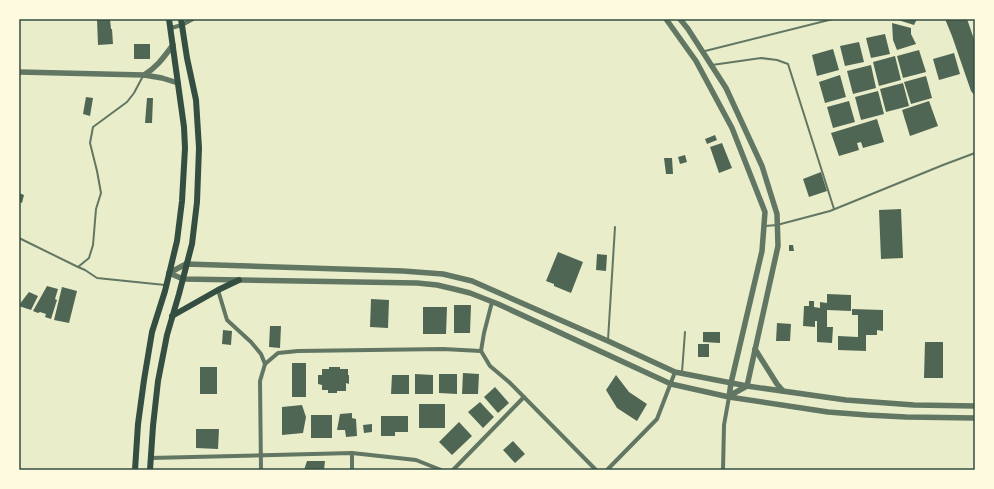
<svg xmlns="http://www.w3.org/2000/svg" width="994" height="489" font-family="Cabin,sans-serif">
	<rect width="100%" height="100%" fill="#e9edc9"/>
	<!-- building -->
	<g fill="#4f6655">
		<polygon points="97,19 110,19 111,29 112,29 113,44 98,45"/>
		<polygon points="895,19 917,19 914,25"/>
		<polygon points="945,19 967,19 975,42 975,96 971,91 952,36"/>
		<polygon points="892,23 911,28 911,34 916,44 897,50 893,40"/>
		<polygon points="885,34 890,54 871,58 866,38"/>
		<polygon points="859,42 864,62 845,66 840,46"/>
		<rect x="134" y="44" width="16" height="15"/>
		<polygon points="833,49 839,70 817,76 812,55"/>
		<polygon points="919,50 926,72 903,78 897,56"/>
		<polygon points="954,53 960,74 939,80 933,59"/>
		<polygon points="895,56 901,80 879,86 873,62"/>
		<polygon points="871,65 876,88 853,94 847,71"/>
		<polygon points="840,75 846,97 825,103 819,82"/>
		<polygon points="926,76 932,98 911,104 904,82"/>
		<polygon points="903,83 909,106 886,112 880,89"/>
		<polygon points="878,91 884,114 861,120 855,97"/>
		<polygon points="86,97 93,98 90,116 83,114"/>
		<polygon points="147,98 153,98 152,123 145,123"/>
		<polygon points="849,101 855,122 833,128 827,107"/>
		<polygon points="929,101 938,126 910,136 902,110"/>
		<polygon points="877,119 884,142 863,148 861,142 857,143 859,150 839,156 831,133"/>
		<polygon points="715,135 717,140 707,144 705,139"/>
		<polygon points="722,143 732,168 719,173 710,147"/>
		<polygon points="685,155 687,162 680,164 678,157"/>
		<polygon points="664,158 672,158 673,174 666,174"/>
		<polygon points="821,172 827,191 809,197 803,179"/>
		<polygon points="19,193 24,195 22,203 19,202"/>
		<polygon points="901,209 903,258 881,259 879,210"/>
		<polygon points="789,245 793,245 794,251 789,251"/>
		<polygon points="558,252 583,262 571,293 554,286 554,284 546,281"/>
		<polygon points="597,254 607,255 606,271 596,270"/>
		<polygon points="47,286 58,289 55,299 57,300 51,319 45,317 46,314 40,312 38,313 33,311"/>
		<polygon points="62,287 77,291 69,323 54,320"/>
		<polygon points="29,292 38,296 31,310 19,306 19,305"/>
		<polygon points="827,294 851,295 851,311 827,310 827,327 833,327 832,343 817,342 817,321 815,321 815,327 803,326 804,306 809,306 809,301 814,301 814,307 820,308 820,302 827,303"/>
		<polygon points="371,299 389,300 388,328 370,327"/>
		<polygon points="454,305 471,305 470,333 454,333"/>
		<polygon points="423,307 447,307 446,334 423,334"/>
		<polygon points="852,309 883,310 883,331 877,330 877,335 866,335 866,351 838,350 838,336 858,337 858,315 852,315"/>
		<polygon points="777,323 791,324 790,341 776,341"/>
		<polygon points="270,326 281,326 280,348 269,347"/>
		<polygon points="223,330 232,331 231,345 222,344"/>
		<polygon points="703,332 720,332 720,343 703,342"/>
		<polygon points="925,342 943,342 943,378 924,378"/>
		<rect x="698" y="344" width="11" height="13"/>
		<rect x="292" y="363" width="14" height="34"/>
		<rect x="200" y="367" width="17" height="27"/>
		<polygon points="329,367 340,367 340,369 348,369 348,375 349,375 349,384 346,383 346,391 337,391 337,393 328,393 328,390 322,390 322,385 318,384 318,375 322,375 322,369 329,369"/>
		<polygon points="463,373 479,374 478,394 462,394"/>
		<polygon points="415,374 433,375 433,394 415,394"/>
		<polygon points="439,374 457,374 457,394 439,393"/>
		<polygon points="392,375 409,375 409,394 391,394"/>
		<polygon points="616,375 629,392 647,404 637,421 617,408 606,390"/>
		<polygon points="495,387 509,403 498,413 484,397"/>
		<polygon points="480,402 494,417 483,428 468,412"/>
		<rect x="419" y="404" width="26" height="24"/>
		<polygon points="302,405 306,417 303,433 282,435 282,407"/>
		<polygon points="352,413 352,418 356,419 357,436 346,437 345,430 337,430 340,414"/>
		<rect x="311" y="415" width="21" height="23"/>
		<polygon points="381,416 408,416 408,432 395,432 395,436 381,436"/>
		<polygon points="459,422 472,436 452,455 439,442"/>
		<polygon points="372,424 372,432 364,433 363,425"/>
		<polygon points="196,429 219,429 218,449 196,448"/>
		<polygon points="513,441 525,454 515,463 503,450"/>
		<polygon points="307,461 325,461 324,470 304,470"/>
	</g>
	<g fill="none" stroke-linecap="round" stroke-linejoin="round">
		<!-- service -->
		<g stroke="#617663" stroke-width="2">
			<polyline points="705,51 833,19"/>
			<polyline points="712,65 761,58 777,60 788,64 834,209"/>
			<polyline points="765,226 777,225 830,211 943,165 975,153"/>
			<polyline points="19,238 78,267 89,258 93,245 96,209 101,193 97,171 90,143 93,127 127,102 134,93 143,76"/>
			<polyline points="78,267 85,270 97,278 165,285"/>
			<polyline points="608,340 615,227"/>
			<polyline points="682,372 685,332"/>
		</g>
		<!-- minor -->
		<g stroke="#617663" stroke-width="4">
			<polyline points="171,28 182,25 193,19"/>
			<polyline points="218,290 227,320 251,342 261,354 265,364 260,381 261,470"/>
			<polyline points="492,302 484,333 481,351 490,366 509,382 596,470"/>
			<polyline points="265,364 278,353 298,351 443,349 481,351"/>
			<polyline points="150,458 352,453 416,460 441,470"/>
			<polyline points="352,470 352,453"/>
			<polyline points="453,470 524,397"/>
			<polyline points="607,470 657,419 675,372"/>
			<polyline points="723,470 724,425 729,397"/>
		</g>
		<!-- tertiary -->
		<g stroke="#617663" stroke-width="5.5">
			<polyline points="666,19 696,61 732,128 765,212 762,251 731,383 729,397"/>
			<polyline points="680,19 688,29 726,88 762,166 777,214 778,246 747,386 729,396"/>
			<polyline points="19,72 144,75 162,78 178,83"/>
			<path d="M144,75C158,66 163,58 173,45"/>
			<polyline points="169,273 186,264 403,271 443,274 472,281 608,341 675,372 747,386 846,400 914,405 975,406"/>
			<polyline points="169,273 183,279 417,283 437,285 454,289 470,293 498,304 671,384 729,397 828,412 867,415 906,417 975,418"/>
			<polyline points="755,349 777,384 783,391"/>
		</g>
		<!-- secondary -->
		<g stroke="#344e41" stroke-width="6">
			<polyline points="172,316 218,290 239,280"/>
			<polyline points="135,470 138,424 144,380 152,332 165,291 177,241 182,201 185,148 184,127 169,19"/>
			<polyline points="150,470 153,426 158,381 167,335 179,294 192,244 197,202 199,148 196,100 187,58 181,19"/>
		</g>
	</g>
	<!-- border -->
	<rect width="994" height="489" fill="none" stroke="#fefae0" stroke-width="40"/>
	<rect x="20" y="20" width="954" height="449" fill="none" stroke="#344e41" stroke-width="1.5"/>
</svg>
